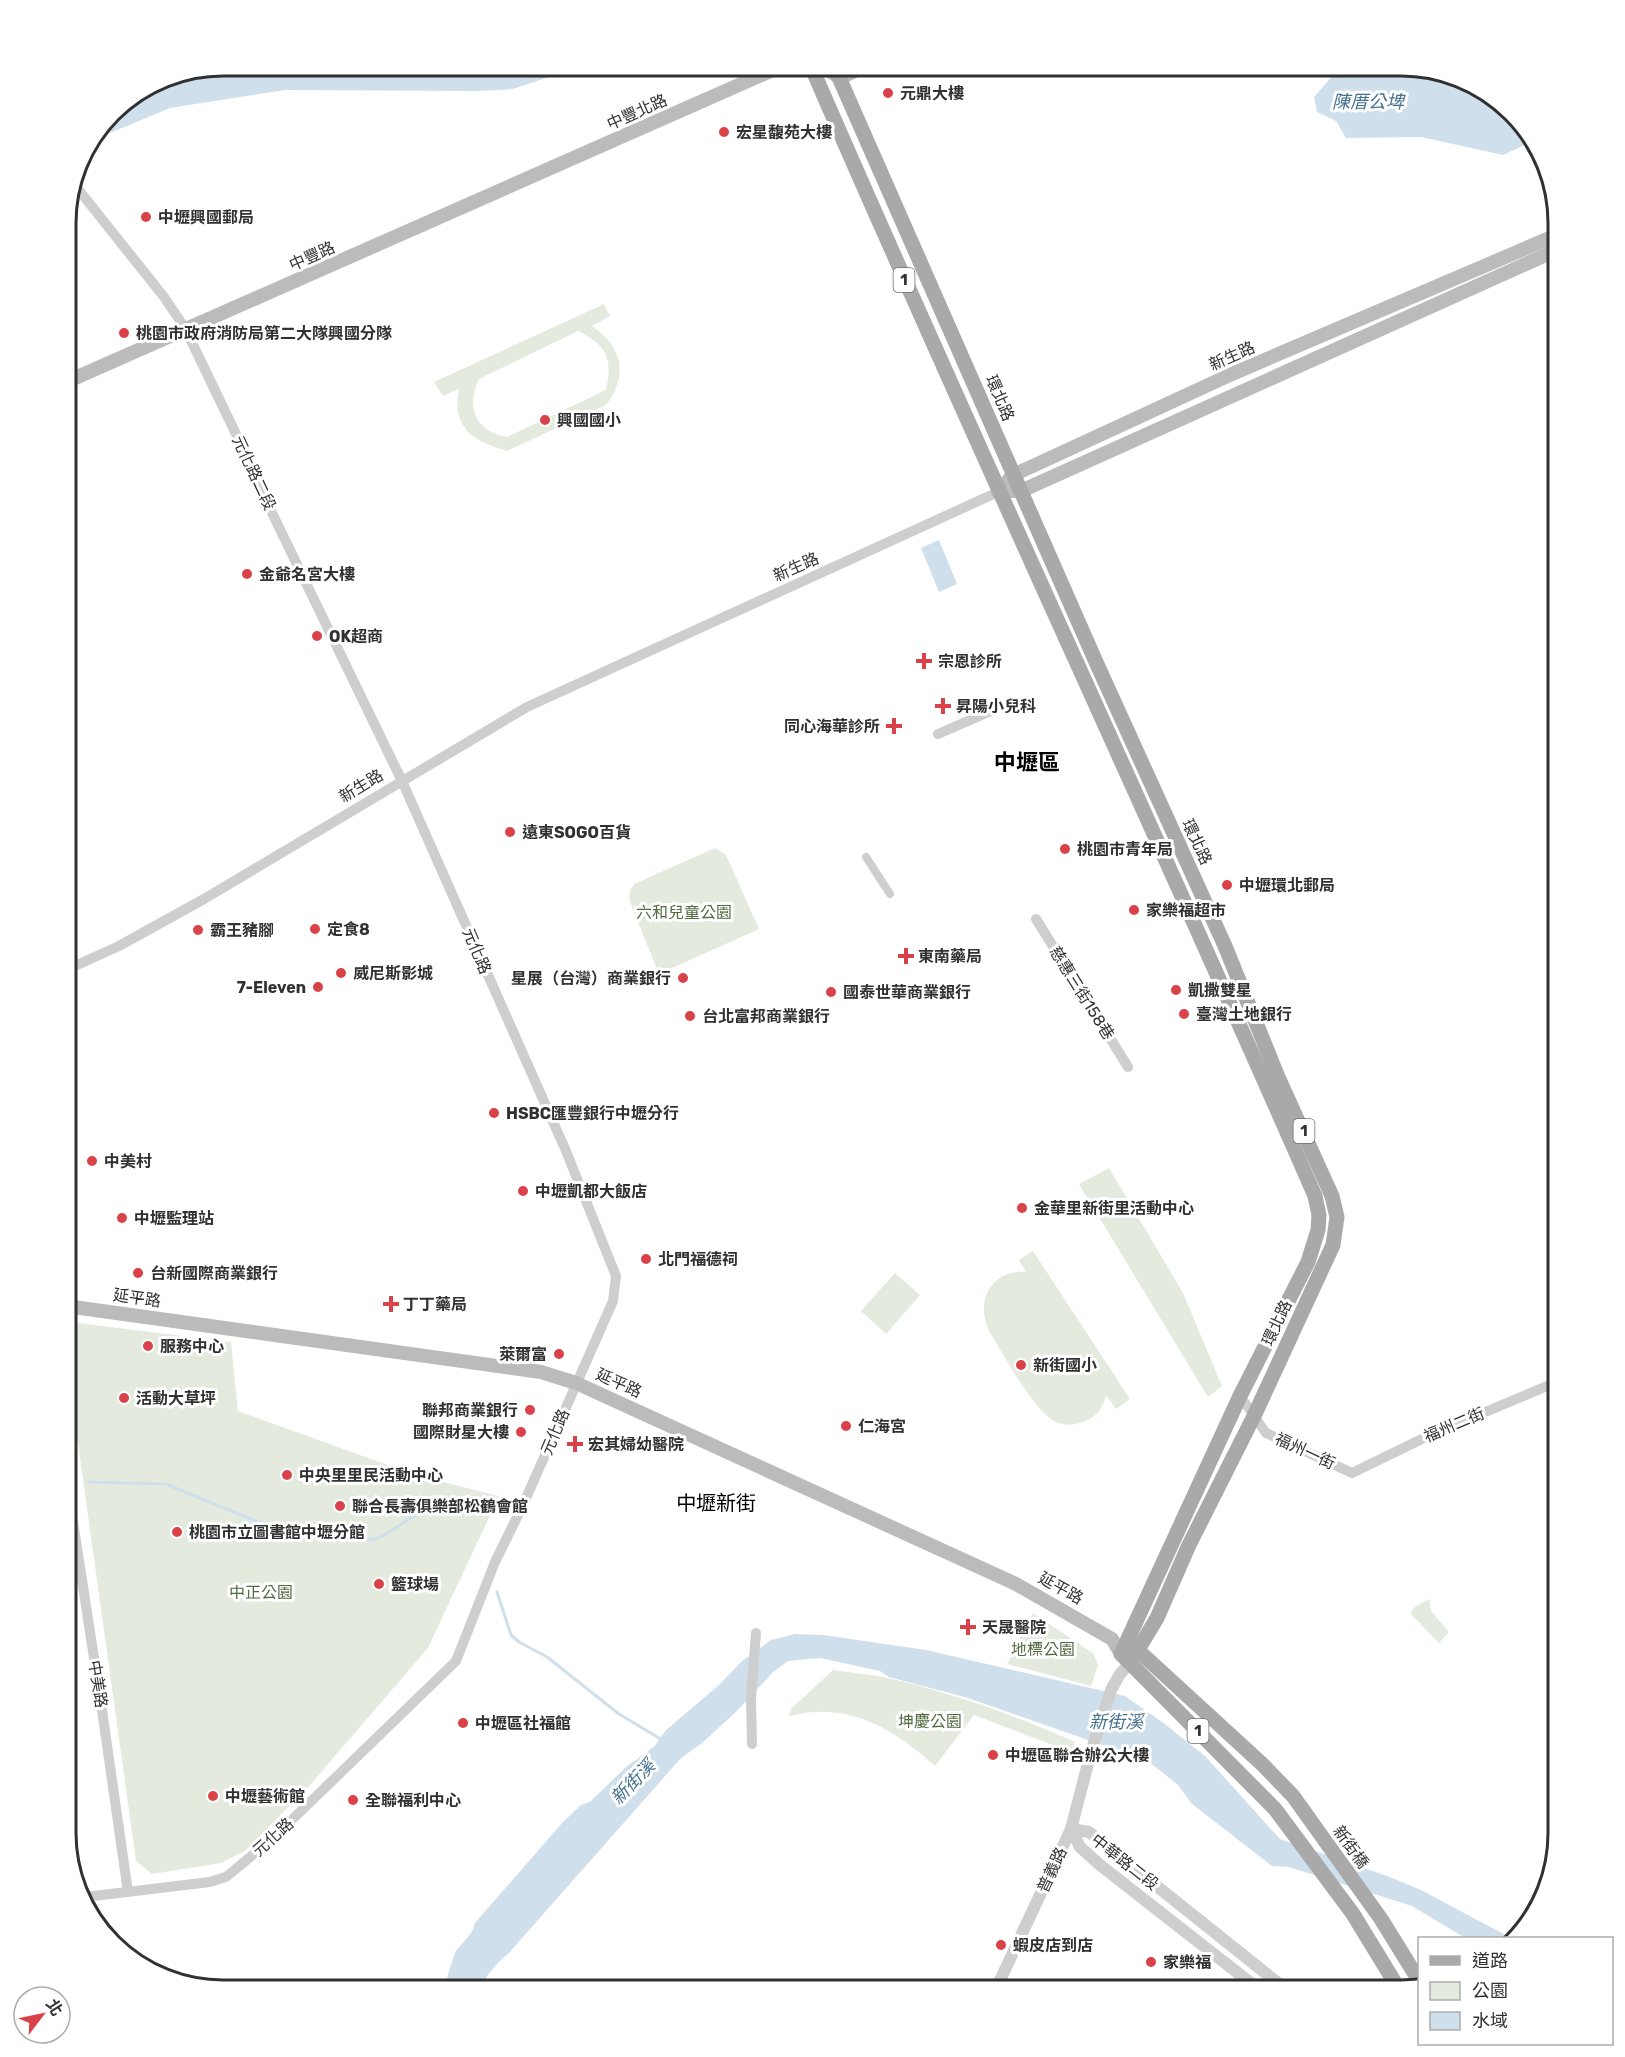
<svg xmlns="http://www.w3.org/2000/svg" width="1625" height="2057" font-family="Rubik,'Noto Sans TC',sans-serif">
	<rect width="100%" height="100%" fill="#fff"/>
	<!-- green -->
	<g fill="#e4eade" fill-rule="evenodd">
		<path d="M604,304L610,316L592,326C622,347 629,374 606,405L507,451C473,441 451,428 459,389L443,396L434,382ZM578,331C607,345 613,359 606,390L507,437C476,432 465,407 479,379Z"/>
		<path d="M715,848L726,855L759,929L659,974L630,902C628,895 630,890 634,884Z"/>
		<polygon points="1109,1168 1183,1293 1222,1386 1208,1397 1079,1184"/>
		<path d="M1033,1251L1130,1399L1116,1409L1106,1395C1103,1408 1097,1417 1083,1422C1075,1425 1065,1426 1056,1422C1034,1412 1003,1353 989,1331C975,1301 991,1269 1026,1272L1019,1260Z"/>
		<polygon points="895,1273 920,1295 886,1334 861,1311"/>
		<polygon points="78,1323 231,1342 238,1411 415,1475 499,1496 428,1648 310,1785 245,1851 221,1863 152,1874 136,1861 66,1357 66,1333"/>
		<polygon points="1429,1599 1431,1611 1449,1632 1439,1643 1410,1613 1415,1607"/>
		<polygon points="1033,1613 1094,1654 1098,1665 1091,1686 1007,1664"/>
		<path d="M833,1670C851,1673 870,1674 888,1678C952,1693 1015,1715 1075,1742L1071,1752L974,1715L935,1766C902,1736 862,1709 815,1712C806,1712 797,1715 788,1716L792,1708Z"/>
	</g>
	<!-- water -->
	<g fill="#cfdfeb">
		<polygon points="224,66 582,66 513,89 479,91 285,90 170,108 93,140 119,105 164,78"/>
		<polygon points="1341,66 1411,66 1480,87 1533,136 1534,141 1503,155 1421,137 1346,138 1336,121 1317,112 1314,97"/>
		<polygon points="939,540 957,584 939,592 921,548"/>
		<path d="M795,1634L823,1635L926,1650L1125,1696L1162,1722L1205,1756L1280,1839L1387,1876L1421,1890L1511,1938H1465L1412,1906L1289,1867L1272,1866L1192,1804L1178,1785L1148,1761L968,1698L889,1677L880,1671L820,1658L788,1661L773,1672L738,1710L702,1743L681,1758L508,1954C496,1963 485,1977 479,1991H443L455,1952L472,1932L475,1923L563,1822L581,1805L590,1802L626,1767L655,1746L665,1731L719,1685L742,1661L771,1640Z"/>
	</g>
	<g fill="none" stroke-linecap="round" stroke-linejoin="round">
		<!-- stream -->
		<g stroke="#cfdfeb" stroke-width="3">
			<path d="M89,1482L166,1484L258,1522L372,1540C387,1536 396,1527 409,1519C440,1501 467,1505 501,1511"/>
			<polyline points="497,1592 511,1635 519,1642 547,1657 619,1714 664,1741"/>
		</g>
		<!-- pedestrian -->
		<polyline stroke="#cecece" stroke-width="8" points="866,857 890,894"/>
		<!-- minor -->
		<g stroke="#cecece" stroke-width="10">
			<polyline points="74,184 164,297 185,328 235,432 242,451 402,781 566,1151 616,1276 613,1301 523,1505 495,1562 456,1661 272,1839 226,1877 210,1882 85,1897"/>
			<polyline points="938,734 991,711"/>
			<polyline points="1036,919 1128,1067"/>
			<polyline points="66,970 119,946 204,899 527,707 998,492"/>
			<polyline points="1240,1396 1266,1433 1352,1473 1426,1437 1559,1381"/>
			<polyline points="66,1476 102,1710 128,1892"/>
			<polyline points="752,1744 751,1698 756,1633"/>
		</g>
		<!-- tertiary -->
		<g stroke="#cecece" stroke-width="12">
			<polyline points="1071,1829 1089,1832 1288,1991"/>
			<polyline points="1071,1829 1080,1847 1100,1865 1261,1991"/>
			<polyline points="995,1991 1071,1829 1091,1752 1111,1690 1120,1674 1130,1663"/>
		</g>
		<!-- secondary -->
		<g stroke="#bbb" stroke-width="14">
			<polyline points="822,66 840,78 866,66"/>
			<polyline points="66,382 782,66"/>
			<polyline points="1010,491 1021,491 1559,249"/>
			<polyline points="998,492 1013,475 1035,465 1232,374 1559,234"/>
			<polyline points="66,1306 541,1372 576,1383 1016,1584 1112,1639 1121,1654"/>
		</g>
		<!-- primary -->
		<g stroke="#a9a9a9" stroke-width="15">
			<path d="M811,66C975,445 1150,818 1315,1196L1319,1215L1318,1230L1308,1262L1240,1396L1121,1654L1275,1809L1353,1914L1400,1991"/>
			<polyline points="834,66 1096,662 1225,946 1278,1077 1332,1196 1337,1217 1333,1245 1254,1416 1189,1545 1157,1618 1130,1663"/>
			<polyline points="1131,1644 1262,1764 1293,1796 1381,1919 1420,1982"/>
		</g>
	</g>
	<!-- markers -->
	<g fill="#da4249" stroke="#fff" stroke-width="2">
		<circle cx="888" cy="93" r="6"/>
		<circle cx="724" cy="132" r="6"/>
		<circle cx="146" cy="217" r="6"/>
		<circle cx="124" cy="333" r="6"/>
		<circle cx="545" cy="420" r="6"/>
		<circle cx="247" cy="574" r="6"/>
		<circle cx="317" cy="636" r="6"/>
		<path d="M921 652h6v6h6v6h-6v6h-6v-6h-6v-6h6z"/>
		<path d="M940 697h6v6h6v6h-6v6h-6v-6h-6v-6h6z"/>
		<path d="M891 717h6v6h6v6h-6v6h-6v-6h-6v-6h6z"/>
		<circle cx="510" cy="832" r="6"/>
		<circle cx="1065" cy="849" r="6"/>
		<circle cx="1227" cy="885" r="6"/>
		<circle cx="1134" cy="910" r="6"/>
		<circle cx="315" cy="929" r="6"/>
		<circle cx="198" cy="930" r="6"/>
		<path d="M903 947h6v6h6v6h-6v6h-6v-6h-6v-6h6z"/>
		<circle cx="341" cy="973" r="6"/>
		<circle cx="683" cy="978" r="6"/>
		<circle cx="318" cy="987" r="6"/>
		<circle cx="1176" cy="990" r="6"/>
		<circle cx="831" cy="992" r="6"/>
		<circle cx="1184" cy="1014" r="6"/>
		<circle cx="690" cy="1016" r="6"/>
		<circle cx="494" cy="1113" r="6"/>
		<circle cx="92" cy="1161" r="6"/>
		<circle cx="523" cy="1191" r="6"/>
		<circle cx="1022" cy="1208" r="6"/>
		<circle cx="122" cy="1218" r="6"/>
		<circle cx="646" cy="1259" r="6"/>
		<circle cx="138" cy="1273" r="6"/>
		<path d="M388 1295h6v6h6v6h-6v6h-6v-6h-6v-6h6z"/>
		<circle cx="148" cy="1346" r="6"/>
		<circle cx="559" cy="1354" r="6"/>
		<circle cx="1021" cy="1365" r="6"/>
		<circle cx="124" cy="1398" r="6"/>
		<circle cx="530" cy="1410" r="6"/>
		<circle cx="846" cy="1426" r="6"/>
		<circle cx="521" cy="1432" r="6"/>
		<path d="M572 1435h6v6h6v6h-6v6h-6v-6h-6v-6h6z"/>
		<circle cx="287" cy="1475" r="6"/>
		<circle cx="340" cy="1506" r="6"/>
		<circle cx="177" cy="1532" r="6"/>
		<circle cx="379" cy="1584" r="6"/>
		<path d="M965 1618h6v6h6v6h-6v6h-6v-6h-6v-6h6z"/>
		<circle cx="463" cy="1723" r="6"/>
		<circle cx="993" cy="1755" r="6"/>
		<circle cx="213" cy="1796" r="6"/>
		<circle cx="353" cy="1800" r="6"/>
		<circle cx="1001" cy="1945" r="6"/>
		<circle cx="1151" cy="1962" r="6"/>
	</g>
	<g text-anchor="middle" dominant-baseline="central" stroke-width="6" stroke-linejoin="round" paint-order="stroke">
		<!-- shield labels -->
		<g fill="#fff" stroke="#6f6f6f" stroke-width="1.5">
			<rect x="893.5" y="268" width="21" height="24" rx="4.5"/>
			<rect x="1293.5" y="1119" width="21" height="24" rx="4.5"/>
			<rect x="1187.5" y="1719" width="21" height="24" rx="4.5"/>
		</g>
		<g font-size="15" font-weight="bold" fill="#313131">
			<text x="904" y="280">1</text>
			<text x="1304" y="1131">1</text>
			<text x="1198" y="1731">1</text>
		</g>
		<!-- poi labels -->
		<g font-size="16" font-weight="bold" fill="#313131" stroke="#fff" text-anchor="start">
			<text x="900" y="93">元鼎大樓</text>
			<text x="736" y="132">宏星馥苑大樓</text>
			<text x="158" y="217">中壢興國郵局</text>
			<text x="136" y="333">桃園市政府消防局第二大隊興國分隊</text>
			<text x="557" y="420">興國國小</text>
			<text x="259" y="574">金爺名宮大樓</text>
			<text x="329" y="636">OK超商</text>
			<text x="938" y="661">宗恩診所</text>
			<text x="956" y="706">昇陽小兒科</text>
			<text x="880" y="726" text-anchor="end">同心海華診所</text>
			<text x="522" y="832">遠東SOGO百貨</text>
			<text x="1077" y="849">桃園市青年局</text>
			<text x="1239" y="885">中壢環北郵局</text>
			<text x="1146" y="910">家樂福超市</text>
			<text x="327" y="929">定食8</text>
			<text x="210" y="930">霸王豬腳</text>
			<text x="918" y="956">東南藥局</text>
			<text x="353" y="973">威尼斯影城</text>
			<text x="671" y="978" text-anchor="end">星展（台灣）商業銀行</text>
			<text x="306" y="987" text-anchor="end">7-Eleven</text>
			<text x="1188" y="990">凱撒雙星</text>
			<text x="843" y="992">國泰世華商業銀行</text>
			<text x="1196" y="1014">臺灣土地銀行</text>
			<text x="702" y="1016">台北富邦商業銀行</text>
			<text x="506" y="1113">HSBC匯豐銀行中壢分行</text>
			<text x="104" y="1161">中美村</text>
			<text x="535" y="1191">中壢凱都大飯店</text>
			<text x="1034" y="1208">金華里新街里活動中心</text>
			<text x="134" y="1218">中壢監理站</text>
			<text x="658" y="1259">北門福德祠</text>
			<text x="150" y="1273">台新國際商業銀行</text>
			<text x="403" y="1304">丁丁藥局</text>
			<text x="160" y="1346">服務中心</text>
			<text x="547" y="1354" text-anchor="end">萊爾富</text>
			<text x="1033" y="1365">新街國小</text>
			<text x="136" y="1398">活動大草坪</text>
			<text x="518" y="1410" text-anchor="end">聯邦商業銀行</text>
			<text x="858" y="1426">仁海宮</text>
			<text x="509" y="1432" text-anchor="end">國際財星大樓</text>
			<text x="588" y="1444">宏其婦幼醫院</text>
			<text x="299" y="1475">中央里里民活動中心</text>
			<text x="352" y="1506">聯合長壽俱樂部松鶴會館</text>
			<text x="189" y="1532">桃園市立圖書館中壢分館</text>
			<text x="391" y="1584">籃球場</text>
			<text x="982" y="1627">天晟醫院</text>
			<text x="475" y="1723">中壢區社福館</text>
			<text x="1005" y="1755">中壢區聯合辦公大樓</text>
			<text x="225" y="1796">中壢藝術館</text>
			<text x="365" y="1800">全聯福利中心</text>
			<text x="1013" y="1945">蝦皮店到店</text>
			<text x="1163" y="1962">家樂福</text>
		</g>
		<!-- street labels -->
		<g font-size="16" fill="#313131" stroke="#fff">
			<text transform="translate(637 112) rotate(-24)">中豐北路</text>
			<text transform="translate(312 256) rotate(-24)">中豐路</text>
			<text transform="translate(1232 356) rotate(-24)">新生路</text>
			<text transform="translate(1000 398) rotate(67)">環北路</text>
			<text transform="translate(254 473) rotate(65)">元化路二段</text>
			<text transform="translate(796 567) rotate(-24)">新生路</text>
			<text transform="translate(361 786) rotate(-31)">新生路</text>
			<text transform="translate(1197 842) rotate(65)">環北路</text>
			<text transform="translate(477 951) rotate(67)">元化路</text>
			<text transform="translate(1082 993) rotate(58)">慈惠三街158巷</text>
			<text transform="translate(137 1298) rotate(8)">延平路</text>
			<text transform="translate(1277 1323) rotate(-65)">環北路</text>
			<text transform="translate(619 1383) rotate(24)">延平路</text>
			<text transform="translate(1454 1425) rotate(-23)">福州二街</text>
			<text transform="translate(555 1432) rotate(-67)">元化路</text>
			<text transform="translate(1305 1451) rotate(25)">福州一街</text>
			<text transform="translate(1061 1588) rotate(29)">延平路</text>
			<text transform="translate(98 1684) rotate(81)">中美路</text>
			<text transform="translate(273 1837) rotate(-42)">元化路</text>
			<text transform="translate(1351 1847) rotate(54)">新街橋</text>
			<text transform="translate(1125 1862) rotate(38)">中華路二段</text>
			<text transform="translate(1052 1870) rotate(-65)">普義路</text>
		</g>
		<!-- park labels -->
		<g font-size="16" fill="#536b41" stroke="#fff">
			<text x="684" y="912">六和兒童公園</text>
			<text x="261" y="1592">中正公園</text>
			<text x="1043" y="1649">地標公園</text>
			<text x="930" y="1721">坤慶公園</text>
		</g>
		<!-- water labels -->
		<g font-size="18" font-style="italic" fill="#44708f" stroke="#fff">
			<text x="1368" y="102">陳厝公埤</text>
			<text x="1116" y="1722">新街溪</text>
			<text transform="translate(633 1782) rotate(-46)">新街溪</text>
		</g>
		<!-- quarter labels -->
		<g font-size="20" fill="#000" stroke="#fff">
			<text x="716" y="1503">中壢新街</text>
		</g>
		<!-- district labels -->
		<g font-size="22" font-weight="bold" fill="#000" stroke="#fff">
			<text x="1027" y="762">中壢區</text>
		</g>
	</g>
	<!-- crop -->
	<path d="M0 0H1625V2057H0ZM223 76H1401A147 147 0 0 1 1548 223V1833A147 147 0 0 1 1401 1980H223A147 147 0 0 1 76 1833V223A147 147 0 0 1 223 76Z" fill="#fff" fill-rule="evenodd"/>
	<path fill="none" stroke="#313131" stroke-width="3" d="M223 76H1401A147 147 0 0 1 1548 223V1833A147 147 0 0 1 1401 1980H223A147 147 0 0 1 76 1833V223A147 147 0 0 1 223 76Z"/>
	<!-- legend -->
	<rect x="1418" y="1937" width="195" height="108" fill="#ffffff" stroke="#adadad" stroke-width="1.5"/>
	<rect x="1430" y="1956" width="30" height="9" fill="#a9a9a9" stroke="#adadad" stroke-width="1.5"/>
	<text x="1472" y="1967" font-size="18" fill="#313131">道路</text>
	<rect x="1430" y="1982" width="30" height="18" fill="#e4eade" stroke="#adadad" stroke-width="1.5"/>
	<text x="1472" y="1997" font-size="18" fill="#313131">公園</text>
	<rect x="1430" y="2012" width="30" height="18" fill="#cfdfeb" stroke="#adadad" stroke-width="1.5"/>
	<text x="1472" y="2027" font-size="18" fill="#313131">水域</text>
	<!-- north arrow -->
	<g transform="translate(42 2015) rotate(58)"><circle r="28" fill="#ffffff" stroke="#adadad" stroke-width="1.5"/>
	<path d="M0-4.5L10 22L0 15L-10 22Z" fill="#da4249"/>
	<text y="-9" font-size="16" font-weight="bold" text-anchor="middle" fill="#313131">北</text>
	</g>
</svg>
